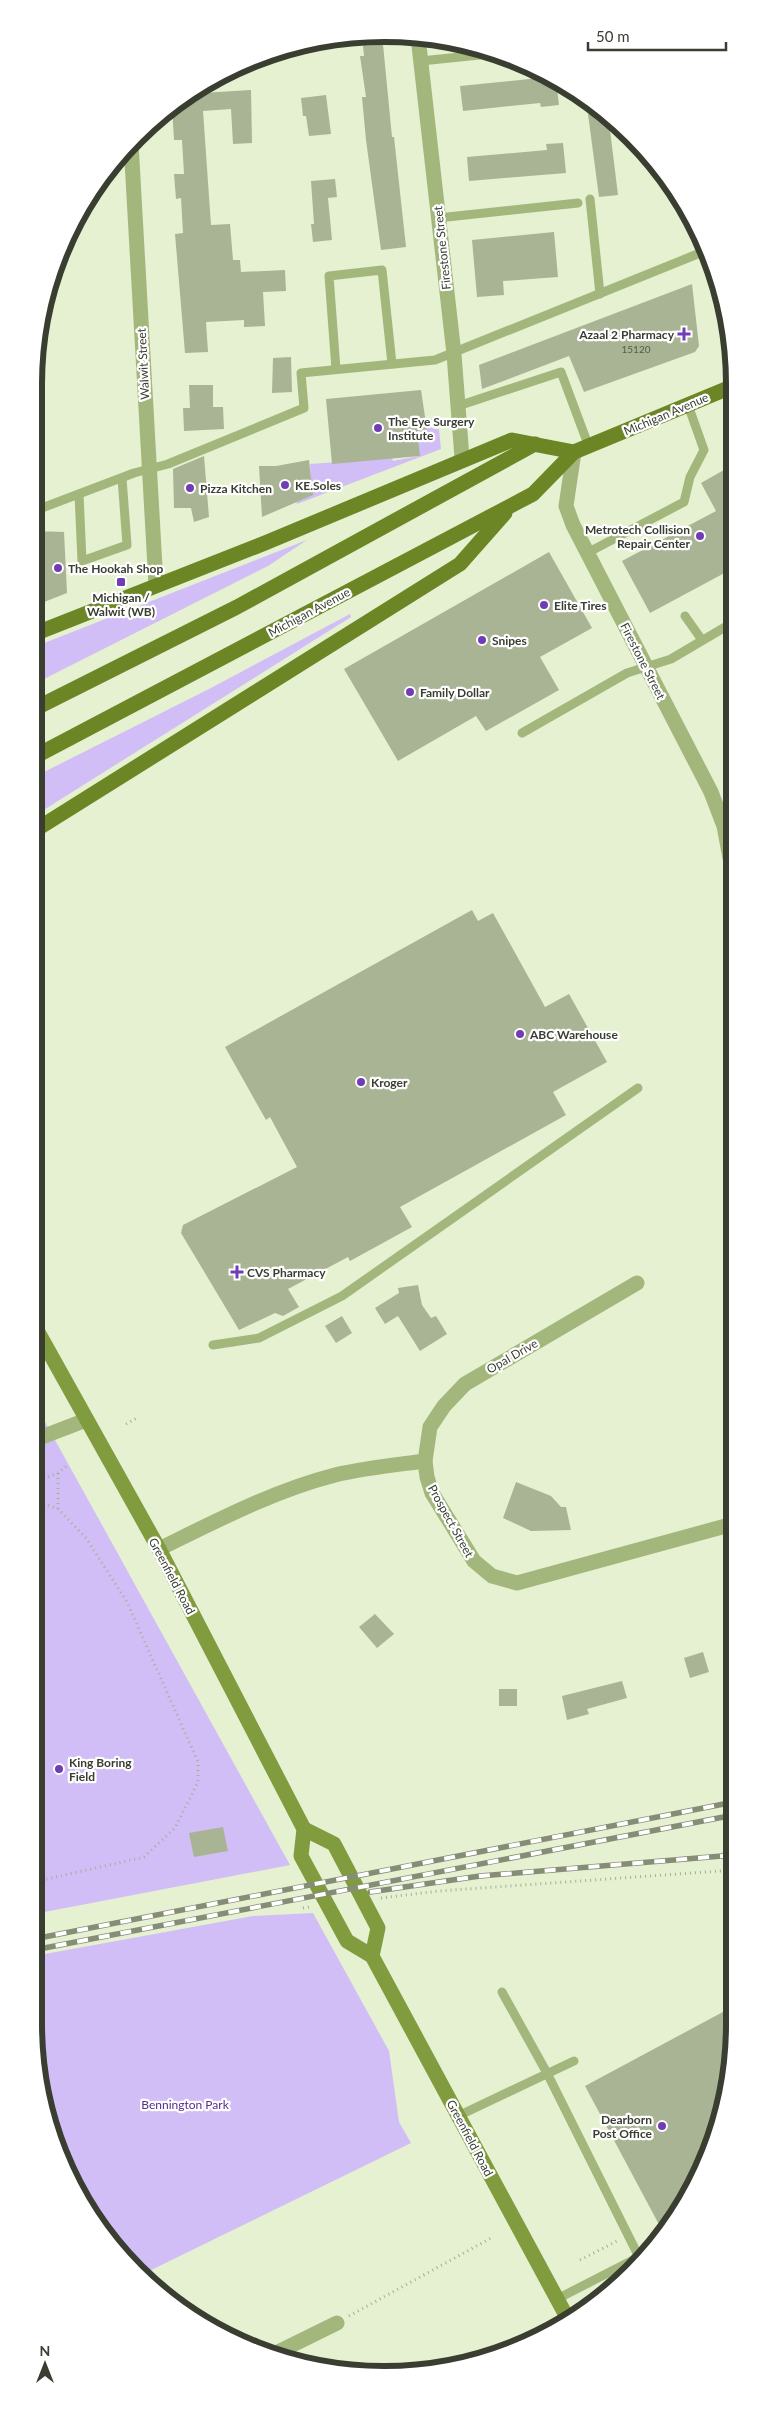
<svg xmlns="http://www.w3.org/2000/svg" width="768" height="2409" font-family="Lato,sans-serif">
	<rect width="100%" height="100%" fill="#e5f1d0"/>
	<!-- green -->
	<g fill="#d1bef7">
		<polygon points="427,425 434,429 439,429 441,449 297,504 296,501 312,495 310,464 392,458 393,461 419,456 417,434 420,431 427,430"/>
		<polygon points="307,540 268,566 34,684 34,647"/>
		<polygon points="350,614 351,617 34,816 34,777 211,688"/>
		<polygon points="34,1402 290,1865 34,1914"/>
		<polygon points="313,1913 389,2051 399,2122 411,2143 141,2275 121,2256 60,2159 40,2093 34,2025 34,1956 253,1916"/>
	</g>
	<!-- building -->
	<g fill="#a9b495">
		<polygon points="382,34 392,137 394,137 406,247 381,250 366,140 362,97 366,97 360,56 364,56 362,36"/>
		<polygon points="549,77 556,80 559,105 541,107 540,103 463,111 460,86"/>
		<polygon points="202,86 202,93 251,90 252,143 233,144 231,109 203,111 211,225 230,224 233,260 240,260 241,272 285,270 286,291 263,292 265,326 244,327 244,320 206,322 208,352 185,353 175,234 183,233 181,198 176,199 174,174 184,174 182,140 174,140 172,107"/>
		<polygon points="326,95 331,134 309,136 306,116 303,116 301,98"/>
		<polygon points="598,112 609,122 618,195 599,197 588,114"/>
		<polygon points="563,143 566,173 469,181 467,157 547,150 546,144"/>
		<polygon points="335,179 337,197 328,198 332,240 313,242 311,224 314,224 311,181"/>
		<polygon points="554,232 558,277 503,281 504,295 477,297 472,240"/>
		<polygon points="692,284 699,346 695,352 584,392 569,356 482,389 479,365"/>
		<polygon points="291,357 292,392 272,393 273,358"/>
		<polygon points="189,385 213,385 213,407 223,407 224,429 184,431 183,408 190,408"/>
		<polygon points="421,390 427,430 417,431 420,456 332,464 326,399"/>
		<polygon points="204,456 209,517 194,522 191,508 174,508 173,469"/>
		<polygon points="309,460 313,495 262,517 259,466 276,466"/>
		<polygon points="731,466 732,569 650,613 622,561 716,511 701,483"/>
		<polygon points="34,531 64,532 67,593 34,606"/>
		<polygon points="549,552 592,628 540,657 559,690 486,731 476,716 398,761 344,669"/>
		<polygon points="472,910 478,921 493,913 545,1007 569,994 607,1062 553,1092 566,1115 400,1207 412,1227 350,1261 348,1257 288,1289 299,1307 283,1316 275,1313 239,1330 181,1233 183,1225 297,1167 270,1117 266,1120 225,1047"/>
		<polygon points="418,1285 422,1305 431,1318 436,1316 447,1334 420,1351 398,1316 385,1324 375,1308 399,1293 398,1288"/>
		<polygon points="342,1316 352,1333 336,1343 325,1326"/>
		<polygon points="516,1482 551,1496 561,1507 566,1507 571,1530 531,1531 503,1518"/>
		<polygon points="375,1614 394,1634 377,1648 359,1627"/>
		<polygon points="703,1652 709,1672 690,1678 684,1658"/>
		<polygon points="622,1681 627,1698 587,1709 589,1714 567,1720 562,1696"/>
		<rect x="499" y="1689" width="18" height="17"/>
		<polygon points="223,1827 228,1851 194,1857 189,1833"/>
		<polygon points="734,2006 727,2094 708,2159 675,2219 663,2232 585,2086"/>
	</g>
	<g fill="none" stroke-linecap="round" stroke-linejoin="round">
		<!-- path -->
		<g stroke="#a6af96" stroke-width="3" stroke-dasharray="1 4" stroke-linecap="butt">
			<polyline points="426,421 441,420"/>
			<polyline points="126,1424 137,1418"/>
			<polyline points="58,1473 58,1509"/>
			<polyline points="34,1482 58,1473 69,1464"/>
			<polyline points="34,1500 58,1509 86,1538 127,1602 198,1762 198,1782 175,1828 144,1857 34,1882"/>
			<polyline points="381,1898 439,1891 734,1870"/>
			<polyline points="303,1908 310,1907"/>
			<polyline points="580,2260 617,2241"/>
			<polyline points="349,2316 493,2237"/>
		</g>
		<!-- lane -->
		<g stroke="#a3b77d" stroke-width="9">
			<polyline points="421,61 489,54"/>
			<polyline points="590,199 600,294"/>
			<polyline points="438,218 578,203"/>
			<polyline points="336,369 329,276 382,270 392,364"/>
			<polyline points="458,406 561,372 589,447"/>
			<polyline points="79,494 82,561 127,545 122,478"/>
			<polyline points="34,511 134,473 168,464 304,408 301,373 435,360 705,251"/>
			<polyline points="587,553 684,502 690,477 704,450 688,405"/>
			<polyline points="685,616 702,640"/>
			<polyline points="522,733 627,673 671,659 732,623"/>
			<polyline points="213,1345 259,1338 342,1296 638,1088"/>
			<polyline points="502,1992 547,2073 639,2257 557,2299"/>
			<polyline points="458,2116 574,2061"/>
		</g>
		<!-- street -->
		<g stroke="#a3b77d" stroke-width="15">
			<polyline points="418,37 454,354 462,458"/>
			<polyline points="131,143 156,585"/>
			<polyline points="574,452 566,506 573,525 711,792 724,826 732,869"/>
			<polyline points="637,1283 465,1384 444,1406 430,1427 425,1461 427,1477 432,1493 474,1561 492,1576 517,1583 733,1524"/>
			<polyline points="34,1440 86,1420"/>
			<path d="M159,1549C216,1521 273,1491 335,1475C364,1468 395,1465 425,1461"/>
			<polyline points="276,2353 337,2323"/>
		</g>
		<!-- secondary -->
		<g stroke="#819c3f" stroke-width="15">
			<polyline points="34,1325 159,1549 304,1829 301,1856 347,1941 372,1956 569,2321"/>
			<polyline points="304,1829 334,1844 378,1928 372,1956"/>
		</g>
		<!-- primary -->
		<g stroke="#6c8626" stroke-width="15">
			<polyline points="34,634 265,543 512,440 574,452"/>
			<polyline points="34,709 237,607 535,444"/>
			<polyline points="34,757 533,494 574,452 731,387"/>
			<polyline points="34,831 460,564 505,513"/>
		</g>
		<!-- rail casing -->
		<g stroke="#858d77" stroke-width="5.5">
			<g id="rail">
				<polyline points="370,1892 480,1876 734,1855"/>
				<polyline points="34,1939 734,1802"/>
				<polyline points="34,1950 734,1815"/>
			</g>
		</g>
		<!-- rail -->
		<use href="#rail" stroke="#fff" stroke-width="4" stroke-dasharray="11" stroke-linecap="butt"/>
	</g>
	<!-- markers -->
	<g fill="#713db4" stroke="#fff" stroke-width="2">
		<path d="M681.5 326.5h5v5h5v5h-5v5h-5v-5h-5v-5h5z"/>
		<circle cx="378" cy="428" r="5"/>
		<circle cx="285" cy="485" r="5"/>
		<circle cx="190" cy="488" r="5"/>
		<circle cx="700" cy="536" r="5"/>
		<circle cx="58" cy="568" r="5"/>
		<rect x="116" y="577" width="10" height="10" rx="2.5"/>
		<circle cx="544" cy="605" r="5"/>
		<circle cx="482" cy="640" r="5"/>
		<circle cx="410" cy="692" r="5"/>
		<circle cx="520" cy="1034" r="5"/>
		<circle cx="361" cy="1082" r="5"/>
		<path d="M234.5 1264.5h5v5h5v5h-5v5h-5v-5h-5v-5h5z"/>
		<circle cx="59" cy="1769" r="5"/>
		<circle cx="662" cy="2126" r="5"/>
	</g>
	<g text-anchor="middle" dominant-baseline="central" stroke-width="4.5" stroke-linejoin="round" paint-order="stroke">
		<!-- number labels -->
		<g font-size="10" fill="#555c4a">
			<text x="636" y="349">15120</text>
		</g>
		<!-- street labels -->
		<g font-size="12" fill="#393e31" stroke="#fff">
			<text transform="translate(442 248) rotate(-96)">Firestone Street</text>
			<text transform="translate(143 364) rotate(-93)">Walwit Street</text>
			<text transform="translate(666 414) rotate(-23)">Michigan Avenue</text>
			<text transform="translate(309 612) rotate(-28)">Michigan Avenue</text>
			<text transform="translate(643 661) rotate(63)">Firestone Street</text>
			<text transform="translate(512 1356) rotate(-30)">Opal Drive</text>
			<text transform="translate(451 1521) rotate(61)">Prospect Street</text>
			<text transform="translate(172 1576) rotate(62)">Greenfield Road</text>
			<text transform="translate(470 2138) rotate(62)">Greenfield Road</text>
		</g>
		<!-- poi labels -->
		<g font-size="12" font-weight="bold" fill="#393e31" stroke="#fff" text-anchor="start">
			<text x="674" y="334" text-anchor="end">Azaal 2 Pharmacy</text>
			<text x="388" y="421">The Eye Surgery<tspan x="388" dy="14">Institute</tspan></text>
			<text x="295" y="485">KE.Soles</text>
			<text x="200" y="488">Pizza Kitchen</text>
			<text x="690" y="529" text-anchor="end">Metrotech Collision<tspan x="690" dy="14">Repair Center</tspan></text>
			<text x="68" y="568">The Hookah Shop</text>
			<text x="121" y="597" text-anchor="middle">Michigan /<tspan x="121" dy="14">Walwit (WB)</tspan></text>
			<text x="554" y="605">Elite Tires</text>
			<text x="492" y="640">Snipes</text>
			<text x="420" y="692">Family Dollar</text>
			<text x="530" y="1034">ABC Warehouse</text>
			<text x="371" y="1082">Kroger</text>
			<text x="247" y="1272">CVS Pharmacy</text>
			<text x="69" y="1762">King Boring<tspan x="69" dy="14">Field</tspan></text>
			<text x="652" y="2119" text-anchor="end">Dearborn<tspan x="652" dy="14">Post Office</tspan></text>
		</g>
		<!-- park labels -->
		<g font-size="12" fill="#572c8d" stroke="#fff">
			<text x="185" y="2104">Bennington Park</text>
		</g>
	</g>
	<!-- crop -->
	<path d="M0 0H768V2409H0ZM384 42H384A342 342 0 0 1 726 384V2024A342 342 0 0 1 384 2366H384A342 342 0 0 1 42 2024V384A342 342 0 0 1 384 42Z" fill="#fff" fill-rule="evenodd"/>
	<path fill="none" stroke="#393e31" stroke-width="6" d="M384 42H384A342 342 0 0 1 726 384V2024A342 342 0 0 1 384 2366H384A342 342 0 0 1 42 2024V384A342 342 0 0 1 384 42Z"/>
	<!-- north arrow -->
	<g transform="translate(45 2364)" stroke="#ffffff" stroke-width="4" paint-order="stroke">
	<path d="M0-4L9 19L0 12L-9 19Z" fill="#393e31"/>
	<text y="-8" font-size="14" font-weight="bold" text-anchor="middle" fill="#393e31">N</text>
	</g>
	<!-- scale -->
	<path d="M588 42v8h138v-8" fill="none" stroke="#393e31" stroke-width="2.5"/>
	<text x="596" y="42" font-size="15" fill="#393e31" stroke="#ffffff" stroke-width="4" paint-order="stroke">50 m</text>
</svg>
